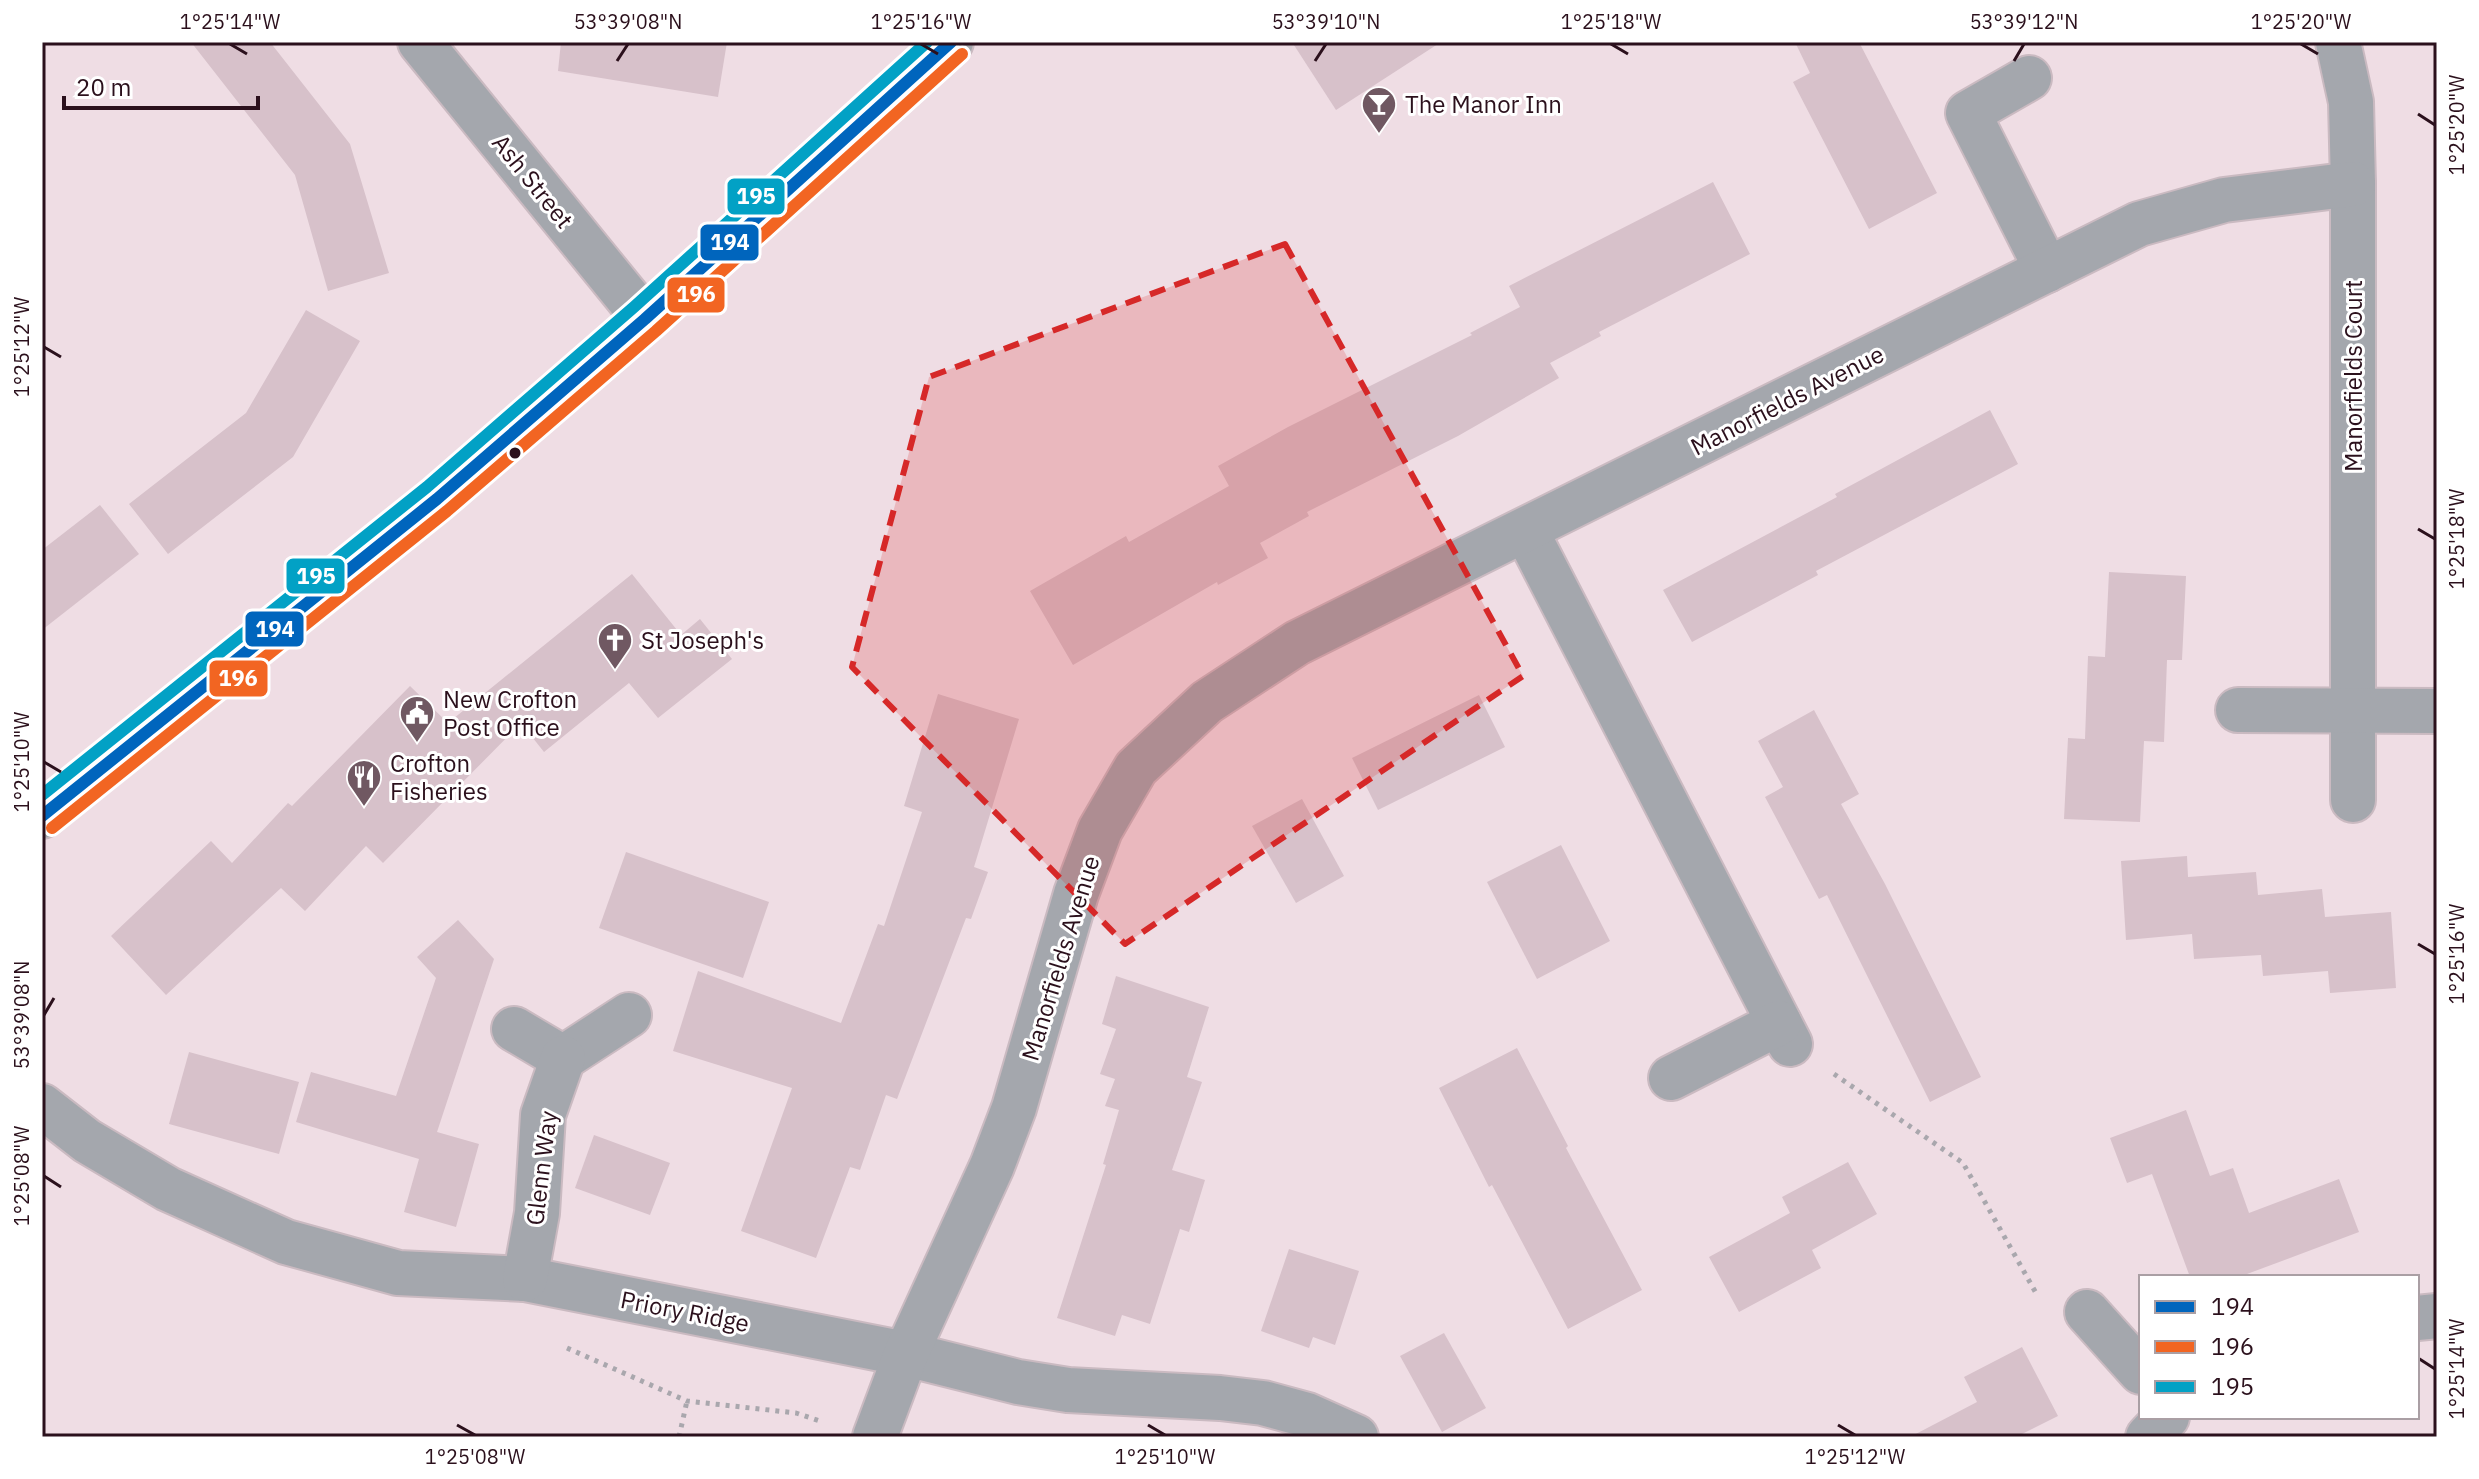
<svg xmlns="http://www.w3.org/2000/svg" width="2479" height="1479" font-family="'IBM Plex Sans',sans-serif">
	<rect width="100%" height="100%" fill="#efdde4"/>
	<!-- building -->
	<g fill="#d7c1ca">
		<polygon points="191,42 270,42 350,144 389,273 328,291 295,175"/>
		<polygon points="561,42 727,42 718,97 558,71"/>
		<polygon points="1292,42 1441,42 1336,110"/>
		<polygon points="1795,42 1859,42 1937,193 1869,229 1793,82 1810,73"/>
		<polygon points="1713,182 1750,254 1599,332 1601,336 1550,363 1559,378 1458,436 1307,512 1309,516 1260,543 1268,558 1218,585 1217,582 1073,665 1030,591 1126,536 1129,542 1229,486 1218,466 1288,427 1472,335 1470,333 1520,307 1509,286"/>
		<polygon points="306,310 360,341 293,457 168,554 129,504 246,413"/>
		<polygon points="1990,410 2018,464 1816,571 1818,575 1692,642 1663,590 1837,497 1835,494"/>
		<polygon points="100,505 139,554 42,630 42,550"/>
		<polygon points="2109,572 2186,576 2182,660 2167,660 2164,742 2144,741 2140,822 2064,819 2068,738 2085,739 2088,656 2105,657"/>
		<polygon points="632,574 681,635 700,619 732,659 658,718 629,683 544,752 521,723 383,863 366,846 305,911 281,888 166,995 111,936 211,841 232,863 288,803 292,806 410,686 448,723"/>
		<polygon points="938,694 1019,719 974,867 988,872 971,919 966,918 897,1099 886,1095 860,1170 850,1167 816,1258 741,1231 792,1088 673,1051 698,971 841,1023 878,924 884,926 922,812 904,806"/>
		<polygon points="1479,695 1505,747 1378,810 1352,758"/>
		<polygon points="1814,710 1859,794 1841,804 1885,884 1981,1077 1930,1102 1827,895 1819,899 1765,797 1783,787 1758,741"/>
		<polygon points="1302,799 1344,876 1296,903 1252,826"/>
		<polygon points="1561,845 1610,941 1537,979 1487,882"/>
		<polygon points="626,852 769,902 743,978 599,928"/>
		<polygon points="2187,856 2188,877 2256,872 2258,895 2322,889 2325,917 2391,912 2396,988 2330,993 2328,971 2263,976 2261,955 2194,959 2192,934 2126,940 2121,861"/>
		<polygon points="458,920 494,959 437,1132 479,1144 456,1227 404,1212 419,1159 296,1122 311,1072 396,1096 436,978 417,957"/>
		<polygon points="1116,976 1209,1007 1187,1077 1202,1082 1172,1170 1205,1180 1189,1232 1180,1229 1150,1324 1122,1315 1115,1336 1057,1318 1106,1165 1103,1164 1119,1110 1105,1106 1115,1079 1100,1074 1116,1029 1102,1024"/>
		<polygon points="1517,1048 1568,1146 1566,1148 1642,1290 1568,1329 1492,1185 1489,1187 1439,1088"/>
		<polygon points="189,1052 299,1082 279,1154 169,1124"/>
		<polygon points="2186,1110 2210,1176 2233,1168 2249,1213 2339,1179 2359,1232 2239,1277 2190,1277 2152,1174 2127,1183 2110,1138"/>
		<polygon points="594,1135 670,1163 650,1215 575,1188"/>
		<polygon points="1848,1162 1877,1214 1812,1250 1821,1268 1739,1312 1709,1257 1790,1213 1782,1197"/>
		<polygon points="1289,1249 1359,1271 1335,1345 1313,1337 1309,1348 1261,1331"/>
		<polygon points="1444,1333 1486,1408 1442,1432 1400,1356"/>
		<polygon points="2022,1347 2058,1416 2016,1437 1910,1437 1977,1402 1964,1377"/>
	</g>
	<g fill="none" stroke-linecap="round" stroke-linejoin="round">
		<!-- minor casing -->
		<g stroke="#cabac1" stroke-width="48">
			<g id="minor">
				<polyline points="420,42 645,319"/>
				<polyline points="2338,42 2351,102 2353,184 2353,800"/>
				<polyline points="2029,78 1968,113 2047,270"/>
				<polyline points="1526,531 1790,1044"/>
				<polyline points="2238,710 2437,711"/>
				<polyline points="514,1029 563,1058 629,1015"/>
				<polyline points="1671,1078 1779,1023"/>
				<polyline points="42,1106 87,1141 168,1189 286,1242 398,1273 525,1279 906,1354 1018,1382 1068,1390 1220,1398 1263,1403 1307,1415 1356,1437"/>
				<polyline points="525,1279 537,1213 543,1115 563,1058"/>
				<polyline points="2087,1312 2141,1372"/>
				<polyline points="2417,1318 2437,1316"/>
				<polyline points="875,1437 906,1354 992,1166 1014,1108 1076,894 1100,830 1136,768 1207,702 1297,643 2139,224 2224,200 2353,184"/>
				<polyline points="2148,1437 2167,1417"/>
			</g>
		</g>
		<!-- tertiary casing -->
		<g stroke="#cabac1" stroke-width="48">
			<polyline id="tertiary" points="42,816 437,499 645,319 951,42"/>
		</g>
		<!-- path -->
		<g stroke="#a9a7ad" stroke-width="5" stroke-dasharray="4 6" stroke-linecap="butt">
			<polyline points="1834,1074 1963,1163 2036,1293"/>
			<polyline points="567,1348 687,1401 796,1413 823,1422"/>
			<polyline points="679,1437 687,1401"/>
		</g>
		<!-- minor -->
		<use href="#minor" stroke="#a4a7ad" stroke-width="44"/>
		<!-- tertiary -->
		<use href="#tertiary" stroke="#a4a7ad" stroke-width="44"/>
		<!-- bus-1 casing -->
		<g stroke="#fff" stroke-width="18">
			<polyline id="bus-1" points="42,816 437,499 645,319 951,42"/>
		</g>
		<!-- bus-2 casing -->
		<g stroke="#fff" stroke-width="18">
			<polyline id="bus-2" points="52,828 447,511 656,331 962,54"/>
		</g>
		<!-- bus-3 casing -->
		<g stroke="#fff" stroke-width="18">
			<polyline id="bus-3" points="42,795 427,487 634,307 927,42"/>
		</g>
		<!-- bus-1 -->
		<use href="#bus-1" stroke="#0065bd" stroke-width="12"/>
		<!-- bus-2 -->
		<use href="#bus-2" stroke="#f26522" stroke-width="12"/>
		<!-- bus-3 -->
		<use href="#bus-3" stroke="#02a1c5" stroke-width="12"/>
	</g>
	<!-- marked area -->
	<path fill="#d62828" fill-opacity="0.2" stroke="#d62828" stroke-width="6" stroke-dasharray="16 10" stroke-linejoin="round" d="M1285,244L1523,676L1125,944L852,667L929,377Z"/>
	<!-- ticks -->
	<path fill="none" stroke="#2b101c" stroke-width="3" d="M230,44L247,54M921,44L938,54M1611,44L1628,54M2301,44L2318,54M617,61L628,44M1315,61L1326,44M2014,61L2024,44M2418,114L2435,125M44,347L61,357M2418,529L2435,539M44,762L61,772M2418,944L2435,954M44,1015L54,998M44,1176L61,1187M2418,1358L2435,1369M457,1425L475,1435M1148,1425L1165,1435M1838,1425L1855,1435"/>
	<!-- icons -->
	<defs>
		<g id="bar-pin" transform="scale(1.8)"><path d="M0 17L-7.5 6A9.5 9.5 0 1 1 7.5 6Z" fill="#705862" stroke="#fff"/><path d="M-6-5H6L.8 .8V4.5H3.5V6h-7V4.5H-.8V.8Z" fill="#fff"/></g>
		<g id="church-pin" transform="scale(1.8)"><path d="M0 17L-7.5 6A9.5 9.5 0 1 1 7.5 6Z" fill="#705862" stroke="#fff"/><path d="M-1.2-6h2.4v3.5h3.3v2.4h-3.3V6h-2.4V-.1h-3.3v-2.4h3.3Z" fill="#fff"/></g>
		<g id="civic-pin" transform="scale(1.8)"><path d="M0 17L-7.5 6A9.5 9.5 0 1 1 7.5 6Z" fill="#705862" stroke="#fff"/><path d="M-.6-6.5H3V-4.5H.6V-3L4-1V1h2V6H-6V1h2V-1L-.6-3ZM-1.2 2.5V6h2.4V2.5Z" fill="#fff"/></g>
		<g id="restaurant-pin" transform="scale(1.8)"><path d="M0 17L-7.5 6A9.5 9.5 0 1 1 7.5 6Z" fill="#705862" stroke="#fff"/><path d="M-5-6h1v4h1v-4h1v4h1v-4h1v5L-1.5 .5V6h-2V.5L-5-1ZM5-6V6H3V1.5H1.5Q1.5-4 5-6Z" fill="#fff"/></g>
	</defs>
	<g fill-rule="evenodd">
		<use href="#bar-pin" x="1379" y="104"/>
		<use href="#church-pin" x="615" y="640"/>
		<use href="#civic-pin" x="417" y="713"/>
		<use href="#restaurant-pin" x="364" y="777"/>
	</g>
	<!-- markers -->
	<circle fill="#2b101c" stroke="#fff" stroke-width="3" cx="515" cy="453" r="7"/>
	<g text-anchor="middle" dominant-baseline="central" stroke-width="6" stroke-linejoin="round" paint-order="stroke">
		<!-- poi labels -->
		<g font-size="24" fill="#2b101c" stroke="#fff" text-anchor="start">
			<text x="1405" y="104">The Manor Inn</text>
			<text x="641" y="640">St Joseph's</text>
			<text x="443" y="699">New Crofton<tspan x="443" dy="28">Post Office</tspan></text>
			<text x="390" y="763">Crofton<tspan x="390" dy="28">Fisheries</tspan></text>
		</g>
		<!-- street labels -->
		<g font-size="24" fill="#2b101c" stroke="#fff">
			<text transform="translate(533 181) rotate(51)">Ash Street</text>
			<text transform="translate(2353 376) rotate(-90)">Manorfields Court</text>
			<text transform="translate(1787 400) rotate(-27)">Manorfields Avenue</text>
			<text transform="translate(1060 958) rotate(-73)">Manorfields Avenue</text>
			<text transform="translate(541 1168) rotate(-83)">Glenn Way</text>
			<text transform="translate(685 1311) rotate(11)">Priory Ridge</text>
		</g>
	</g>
	<g stroke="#fff" stroke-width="3">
		<rect x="726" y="177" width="60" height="39" rx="8" fill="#02a1c5"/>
		<rect x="699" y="223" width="61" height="39" rx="8" fill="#0065bd"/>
		<rect x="666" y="276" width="60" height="38" rx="8" fill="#f26522"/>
		<rect x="285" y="557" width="61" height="38" rx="8" fill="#02a1c5"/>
		<rect x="244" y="610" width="61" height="38" rx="8" fill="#0065bd"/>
		<rect x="208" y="659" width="61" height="39" rx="8" fill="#f26522"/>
	</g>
	<g font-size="22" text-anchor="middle" font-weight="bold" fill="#fff">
		<text x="756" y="204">195</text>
		<text x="730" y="250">194</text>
		<text x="696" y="302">196</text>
		<text x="316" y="584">195</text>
		<text x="275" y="637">194</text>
		<text x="238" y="686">196</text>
	</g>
	<!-- border -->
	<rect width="2479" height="1479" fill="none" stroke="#ffffff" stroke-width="88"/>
	<!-- legend -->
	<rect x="2139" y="1275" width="280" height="144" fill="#ffffff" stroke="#aa9fa4" stroke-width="2"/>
	<rect x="2155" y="1301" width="40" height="12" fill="#0065bd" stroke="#aa9fa4" stroke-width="2"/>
	<text x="2211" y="1315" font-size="24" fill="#2b101c">194</text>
	<rect x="2155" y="1341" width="40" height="12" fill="#f26522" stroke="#aa9fa4" stroke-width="2"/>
	<text x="2211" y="1355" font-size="24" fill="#2b101c">196</text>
	<rect x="2155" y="1381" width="40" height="12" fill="#02a1c5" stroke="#aa9fa4" stroke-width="2"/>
	<text x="2211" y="1395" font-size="24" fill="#2b101c">195</text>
	<!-- scale -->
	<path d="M64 96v12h194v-12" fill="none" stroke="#2b101c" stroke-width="4"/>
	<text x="76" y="96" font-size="24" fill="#2b101c" stroke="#ffffff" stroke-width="6" paint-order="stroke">20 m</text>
	<rect x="44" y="44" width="2391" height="1391" fill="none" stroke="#2b101c" stroke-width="3"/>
	<g font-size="20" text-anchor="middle" fill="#2b101c">
		<text x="230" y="29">1°25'14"W</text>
		<text x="628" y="29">53°39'08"N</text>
		<text x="921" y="29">1°25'16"W</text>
		<text x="1326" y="29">53°39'10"N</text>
		<text x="1611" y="29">1°25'18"W</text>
		<text x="2024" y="29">53°39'12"N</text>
		<text x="2301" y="29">1°25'20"W</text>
		<text transform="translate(2457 125) rotate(-90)" y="7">1°25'20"W</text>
		<text transform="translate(22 347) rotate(-90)" y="7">1°25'12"W</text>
		<text transform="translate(2457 539) rotate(-90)" y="7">1°25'18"W</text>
		<text transform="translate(22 762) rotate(-90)" y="7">1°25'10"W</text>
		<text transform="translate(2457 954) rotate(-90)" y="7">1°25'16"W</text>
		<text transform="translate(22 1015) rotate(-90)" y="7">53°39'08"N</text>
		<text transform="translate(22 1176) rotate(-90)" y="7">1°25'08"W</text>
		<text transform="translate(2457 1369) rotate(-90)" y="7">1°25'14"W</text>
		<text x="475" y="1464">1°25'08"W</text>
		<text x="1165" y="1464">1°25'10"W</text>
		<text x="1855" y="1464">1°25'12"W</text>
	</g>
</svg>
